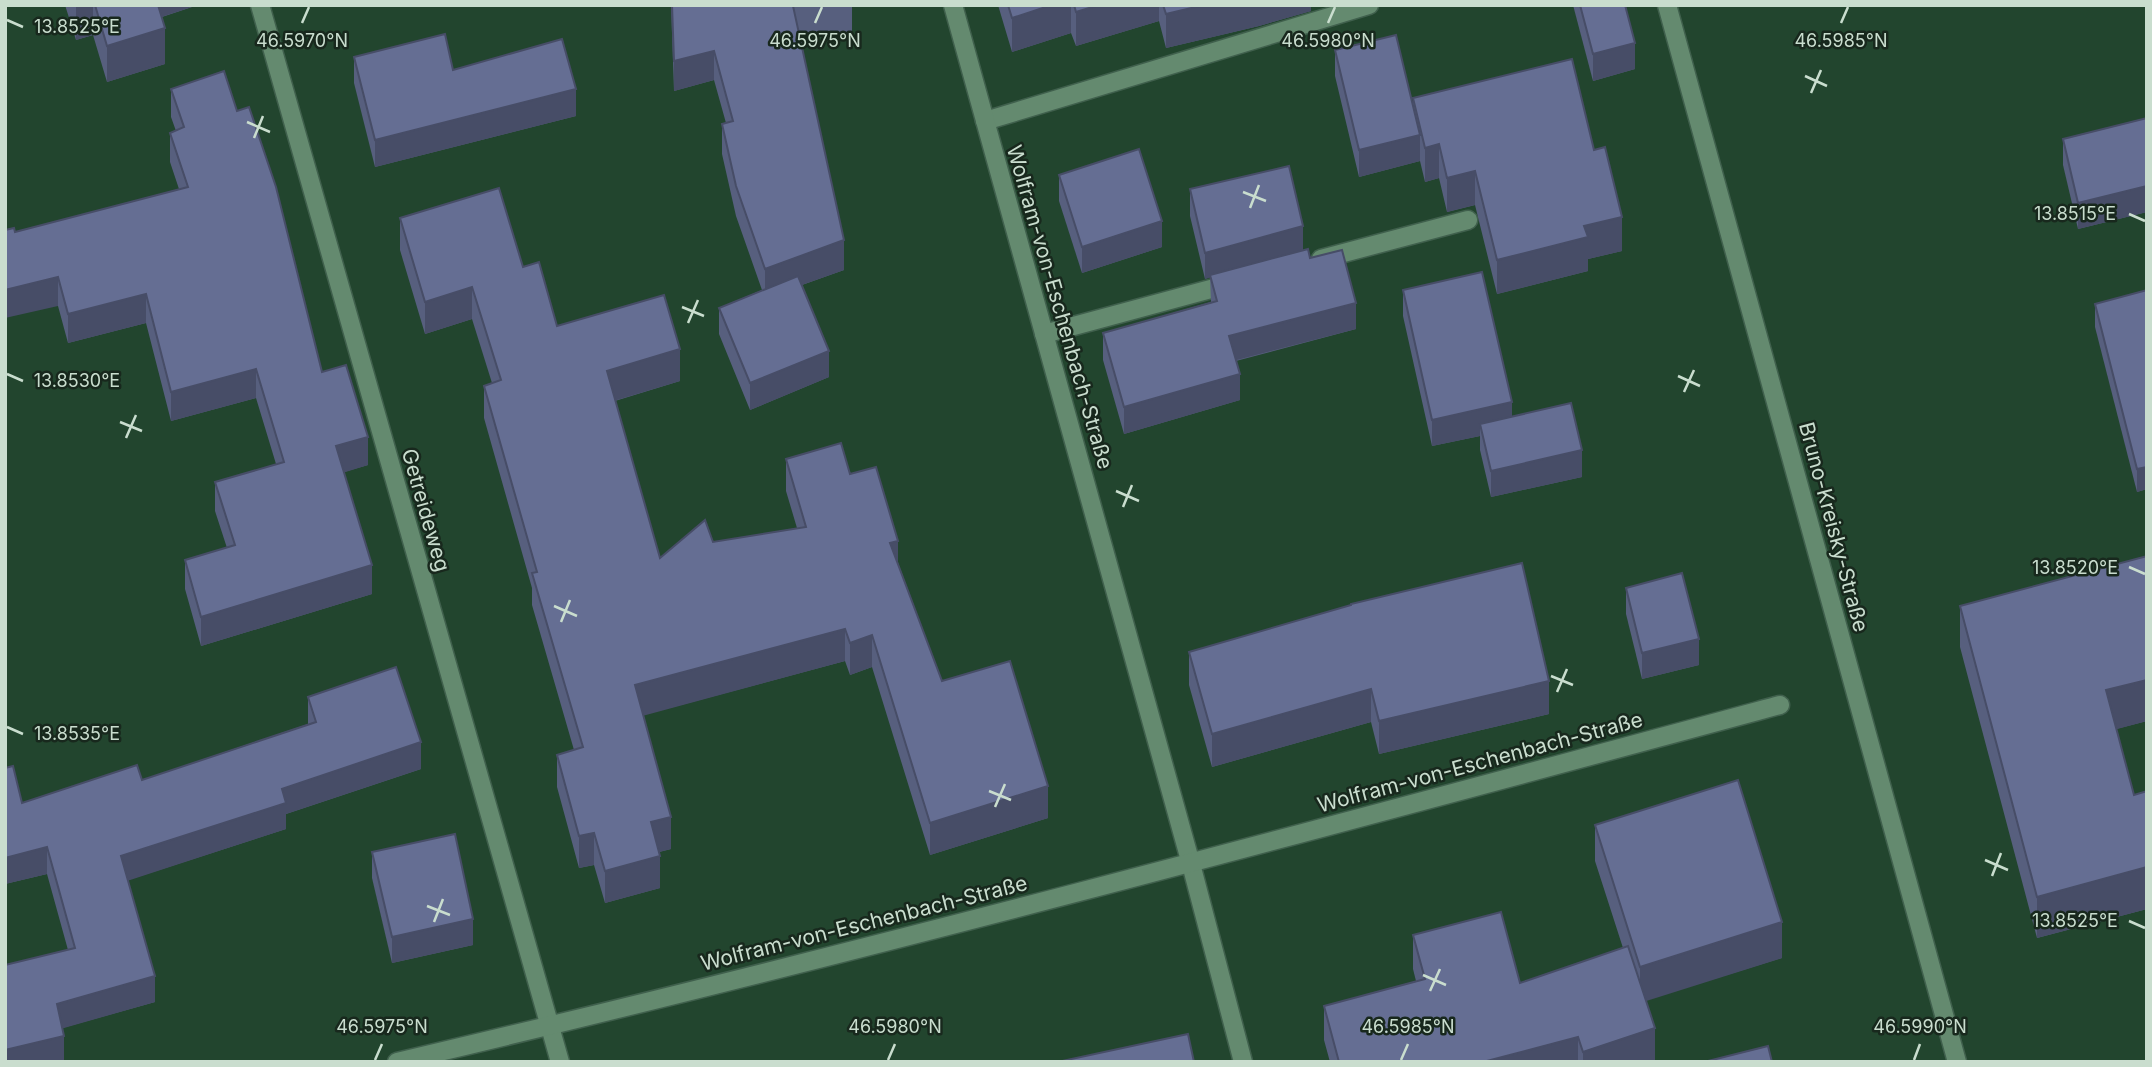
<svg xmlns="http://www.w3.org/2000/svg" width="2152" height="1067" font-family="Inter,sans-serif">
	<rect width="100%" height="100%" fill="#22452e"/>
	<g fill="none" stroke-linecap="round" stroke-linejoin="round">
		<!-- lane casing -->
		<g stroke="#40604d" stroke-width="21">
			<g id="lane">
				<polyline points="985,121 1369,5"/>
				<polyline points="1321,259 1468,220"/>
				<polyline points="1044,334 1233,283"/>
			</g>
		</g>
		<!-- street casing -->
		<g stroke="#40604d" stroke-width="21">
			<g id="street">
				<polyline points="260,5 560,1062"/>
				<polyline points="953,5 1191,864 1243,1062"/>
				<path d="M397,1062C861,953 1320,829 1780,705"/>
			</g>
		</g>
		<!-- secondary casing -->
		<g stroke="#40604d" stroke-width="21">
			<polyline id="secondary" points="1667,5 1957,1062"/>
		</g>
		<!-- lane -->
		<use href="#lane" stroke="#648a6f" stroke-width="18"/>
		<!-- street -->
		<use href="#street" stroke="#648a6f" stroke-width="18"/>
		<!-- secondary -->
		<use href="#secondary" stroke="#648a6f" stroke-width="18"/>
	</g>
	<!-- wall -->
	<g fill="#575f7e">
		<polygon points="65,5 198,5 162,17 165,64 107,82 93,35 76,40"/>
		<polygon points="671,5 852,5 852,33 799,35 844,270 802,285 829,377 750,410 719,334 719,308 762,290 736,216 722,154 722,124 726,123 714,80 674,91"/>
		<polygon points="998,5 1311,5 1311,11 1259,26 1166,48 1159,21 1076,46 1071,33 1012,52"/>
		<polygon points="1573,5 1625,5 1635,69 1593,81"/>
		<polygon points="1335,50 1413,107 1413,98 1594,150 1622,251 1588,259 1588,271 1497,294 1475,205 1447,212 1439,178 1425,182 1420,161 1359,177 1335,76"/>
		<polygon points="354,57 453,70 576,116 375,167 354,83"/>
		<polygon points="171,89 322,372 368,465 344,472 372,594 201,646 185,589 185,560 227,548 215,511 215,482 276,464 256,398 171,421 146,323 68,343 58,306 15,232 179,189 170,162 170,133 176,131 171,117"/>
		<polygon points="2147,118 2147,212 2078,229 2063,165 2063,139"/>
		<polygon points="1059,175 1162,247 1082,273 1059,201"/>
		<polygon points="1190,189 1303,250 1310,258 1356,329 1236,361 1240,400 1124,434 1103,360 1103,333 1211,302 1210,277 1205,279 1190,216"/>
		<polygon points="400,218 523,267 557,326 680,381 615,401 660,558 713,542 797,528 786,491 786,459 850,474 898,563 942,681 1048,818 930,855 872,667 850,675 845,661 643,715 671,849 659,852 660,888 605,903 594,865 579,868 557,787 557,755 574,750 532,605 532,588 484,418 484,386 492,383 472,319 425,334 400,250"/>
		<polygon points="1403,290 1512,417 1582,477 1491,497 1480,450 1480,436 1432,446 1403,316"/>
		<polygon points="2147,290 2147,489 2137,492 2095,327 2095,304"/>
		<polygon points="2147,556 2147,721 2116,729 2134,795 2147,791 2147,909 2037,938 1960,647 1960,606"/>
		<polygon points="1626,588 1699,665 1642,679 1626,614"/>
		<polygon points="1189,652 1549,714 1379,754 1371,722 1212,767 1189,685"/>
		<polygon points="308,697 421,769 286,814 286,829 128,880 155,1002 62,1028 64,1062 5,1062 68,950 47,874 5,884 5,768 22,803 142,780 308,724"/>
		<polygon points="1595,825 1782,958 1646,1000 1655,1062 1330,1062 1324,1040 1324,1006 1416,981 1413,969 1413,935 1520,983 1623,948 1595,861"/>
		<polygon points="372,852 473,945 392,963 372,878"/>
	</g>
	<!-- shaded-wall -->
	<g fill="#474d67">
		<polygon points="76,5 93,5 93,35 76,40"/>
		<polygon points="152,5 198,5 152,20"/>
		<polygon points="1052,5 1071,5 1071,33 1012,52 1012,18"/>
		<polygon points="1099,5 1159,5 1159,21 1076,46 1076,12"/>
		<polygon points="1204,5 1311,5 1311,11 1259,26 1166,48 1166,14"/>
		<polygon points="165,28 165,64 107,82 107,46"/>
		<polygon points="1635,43 1635,69 1593,81 1593,54"/>
		<polygon points="714,51 714,80 674,91 674,61"/>
		<polygon points="576,89 576,116 375,167 375,140"/>
		<polygon points="1420,135 1420,161 1359,177 1359,150"/>
		<polygon points="1439,144 1439,178 1425,182 1425,148"/>
		<polygon points="1475,171 1475,205 1447,212 1447,178"/>
		<polygon points="2147,186 2147,212 2078,229 2078,203"/>
		<polygon points="1622,217 1622,251 1588,259 1588,271 1497,294 1497,260 1584,226"/>
		<polygon points="1162,221 1162,247 1082,273 1082,247"/>
		<polygon points="1303,226 1303,253 1205,279 1205,253"/>
		<polygon points="844,240 844,270 765,298 765,269"/>
		<polygon points="58,277 58,306 5,318 5,290"/>
		<polygon points="472,287 472,319 425,334 425,302"/>
		<polygon points="146,294 146,323 68,343 68,314"/>
		<polygon points="1356,303 1356,329 1229,362 1229,336"/>
		<polygon points="680,349 680,381 607,403 607,371"/>
		<polygon points="829,351 829,377 750,410 750,383"/>
		<polygon points="256,369 256,398 171,421 171,392"/>
		<polygon points="1240,374 1240,400 1124,434 1124,407"/>
		<polygon points="1512,402 1512,429 1480,424 1480,436 1432,446 1432,420"/>
		<polygon points="368,437 368,465 336,475 336,446"/>
		<polygon points="1582,450 1582,477 1491,497 1491,471"/>
		<polygon points="2147,467 2147,489 2137,492 2137,469"/>
		<polygon points="898,541 898,573 890,543"/>
		<polygon points="372,565 372,594 201,646 201,617"/>
		<polygon points="845,629 845,661 635,718 635,685"/>
		<polygon points="872,635 872,667 850,675 850,643"/>
		<polygon points="1699,639 1699,665 1642,679 1642,653"/>
		<polygon points="2147,680 2147,721 2106,732 2106,690"/>
		<polygon points="1549,681 1549,714 1379,754 1379,721"/>
		<polygon points="1371,689 1371,722 1212,767 1212,734"/>
		<polygon points="421,742 421,769 286,814 286,829 121,883 121,856 282,789"/>
		<polygon points="1048,786 1048,818 930,855 930,823"/>
		<polygon points="671,817 671,849 651,854 651,822"/>
		<polygon points="594,833 594,865 579,868 579,836"/>
		<polygon points="47,847 47,874 5,884 5,858"/>
		<polygon points="660,856 660,888 605,903 605,871"/>
		<polygon points="2147,867 2147,909 2037,938 2037,897"/>
		<polygon points="473,919 473,945 392,963 392,937"/>
		<polygon points="1782,922 1782,958 1640,1003 1640,967"/>
		<polygon points="155,976 155,1002 57,1030 57,1004"/>
		<polygon points="1655,1028 1655,1061 1583,1062 1583,1052"/>
		<polygon points="64,1036 64,1062 5,1062 5,1050"/>
		<polygon points="1578,1037 1578,1062 1483,1062"/>
	</g>
	<!-- building -->
	<g fill="#656e93" stroke="#474d67" stroke-width="2">
		<polygon points="95,5 158,5 165,28 107,46"/>
		<polygon points="672,5 807,5 793,6 844,240 765,269 736,186 722,124 733,121 714,51 674,61"/>
		<polygon points="1008,5 1052,5 1012,18"/>
		<polygon points="1074,5 1099,5 1076,12"/>
		<polygon points="1163,5 1204,5 1166,14"/>
		<polygon points="1580,5 1625,5 1635,43 1593,54"/>
		<polygon points="445,34 453,70 562,39 576,89 375,140 354,57"/>
		<polygon points="1396,35 1420,135 1359,150 1335,50"/>
		<polygon points="1572,59 1594,150 1605,147 1622,217 1584,226 1588,237 1497,260 1475,171 1447,178 1439,144 1425,148 1413,98"/>
		<polygon points="224,71 237,111 249,107 276,187 322,372 346,365 368,437 336,446 372,565 201,617 185,560 235,545 215,482 284,462 256,369 171,392 146,294 68,314 58,277 5,290 5,230 14,228 15,232 188,187 170,133 184,127 171,89"/>
		<polygon points="2147,118 2147,186 2078,203 2063,139"/>
		<polygon points="1139,149 1162,221 1082,247 1059,175"/>
		<polygon points="1289,166 1303,226 1205,253 1190,189"/>
		<polygon points="499,188 523,267 539,262 557,326 664,295 680,349 607,371 660,558 705,520 713,542 806,527 786,459 841,443 850,474 876,467 898,541 890,543 942,681 1010,661 1048,786 930,823 872,635 850,643 845,629 635,685 671,817 651,822 660,856 605,871 594,833 579,836 557,755 583,747 532,573 537,572 484,386 501,380 472,287 425,302 400,218"/>
		<polygon points="1308,249 1310,258 1342,250 1356,303 1229,336 1240,374 1124,407 1103,333 1217,301 1210,275"/>
		<polygon points="1482,272 1512,402 1432,420 1403,290"/>
		<polygon points="798,276 829,351 750,383 719,308"/>
		<polygon points="2147,290 2147,467 2137,469 2095,304"/>
		<polygon points="1571,403 1582,450 1491,471 1480,424"/>
		<polygon points="2147,556 2147,680 2106,690 2134,795 2147,791 2147,867 2037,897 1960,606"/>
		<polygon points="1522,563 1549,681 1379,721 1371,689 1212,734 1189,652 1351,605 1351,604"/>
		<polygon points="1682,573 1699,639 1642,653 1626,588"/>
		<polygon points="396,667 421,742 282,789 286,803 121,856 155,976 57,1004 64,1036 5,1050 5,965 75,948 47,847 5,858 5,768 13,766 22,803 137,765 142,780 316,722 308,697"/>
		<polygon points="1738,780 1782,922 1640,967 1595,825"/>
		<polygon points="455,834 473,919 392,937 372,852"/>
		<polygon points="1501,912 1520,983 1628,946 1655,1028 1583,1052 1578,1037 1483,1062 1339,1062 1324,1006 1425,979 1413,935"/>
		<polygon points="1188,1034 1194,1062 1062,1062 1062,1061"/>
		<polygon points="1768,1046 1772,1062 1704,1062"/>
	</g>
	<!-- ticks -->
	<path fill="none" stroke="#c9ddce" stroke-width="2.5" d="M7,20L23,27M302,23L309,7M815,23L822,7M1328,23L1335,7M1841,23L1848,7M1805,76L1827,86M1811,93L1821,70M247,122L270,132M254,138L263,116M1243,192L1266,201M1250,208L1259,185M2129,214L2145,221M682,307L704,316M688,323L698,300M7,374L23,381M1678,376L1700,386M1684,392L1694,370M120,422L142,431M126,438L136,415M1116,491L1139,501M1123,507L1132,485M2129,567L2145,574M554,606L577,616M561,622L570,600M1551,676L1573,685M1557,692L1567,669M7,727L23,734M989,791L1011,800M995,807L1005,784M1985,860L2008,870M1992,876L2001,853M427,906L450,915M2129,921L2145,928M434,922L443,899M1423,975L1446,985M1430,991L1440,969M375,1060L382,1044M888,1060L895,1044M1401,1060L1408,1044M1914,1060L1920,1044"/>
	<g text-anchor="middle" dominant-baseline="central" stroke-width="5" stroke-linejoin="round" paint-order="stroke">
		<!-- street labels -->
		<g font-size="21" fill="#c9ddce" stroke="#18281d">
			<text transform="translate(1060 307) rotate(74)">Wolfram-von-Eschenbach-Straße</text>
			<text transform="translate(426 510) rotate(74)">Getreideweg</text>
			<text transform="translate(1834 527) rotate(75)">Bruno-Kreisky-Straße</text>
			<text transform="translate(1480 762) rotate(-15)">Wolfram-von-Eschenbach-Straße</text>
			<text transform="translate(864 923) rotate(-14)">Wolfram-von-Eschenbach-Straße</text>
		</g>
	</g>
	<g font-size="18" text-anchor="middle" fill="#c9ddce" stroke="#18281d" stroke-width="5" stroke-linejoin="round" paint-order="stroke">
		<text x="77" y="33">13.8525°E</text>
		<text x="302" y="47">46.5970°N</text>
		<text x="815" y="47">46.5975°N</text>
		<text x="1328" y="47">46.5980°N</text>
		<text x="1841" y="47">46.5985°N</text>
		<text x="2075" y="220">13.8515°E</text>
		<text x="77" y="387">13.8530°E</text>
		<text x="2075" y="574">13.8520°E</text>
		<text x="77" y="740">13.8535°E</text>
		<text x="2075" y="927">13.8525°E</text>
		<text x="382" y="1033">46.5975°N</text>
		<text x="895" y="1033">46.5980°N</text>
		<text x="1408" y="1033">46.5985°N</text>
		<text x="1920" y="1033">46.5990°N</text>
	</g>
	<!-- border -->
	<rect width="2152" height="1067" fill="none" stroke="#c9ddce" stroke-width="14"/>
</svg>
